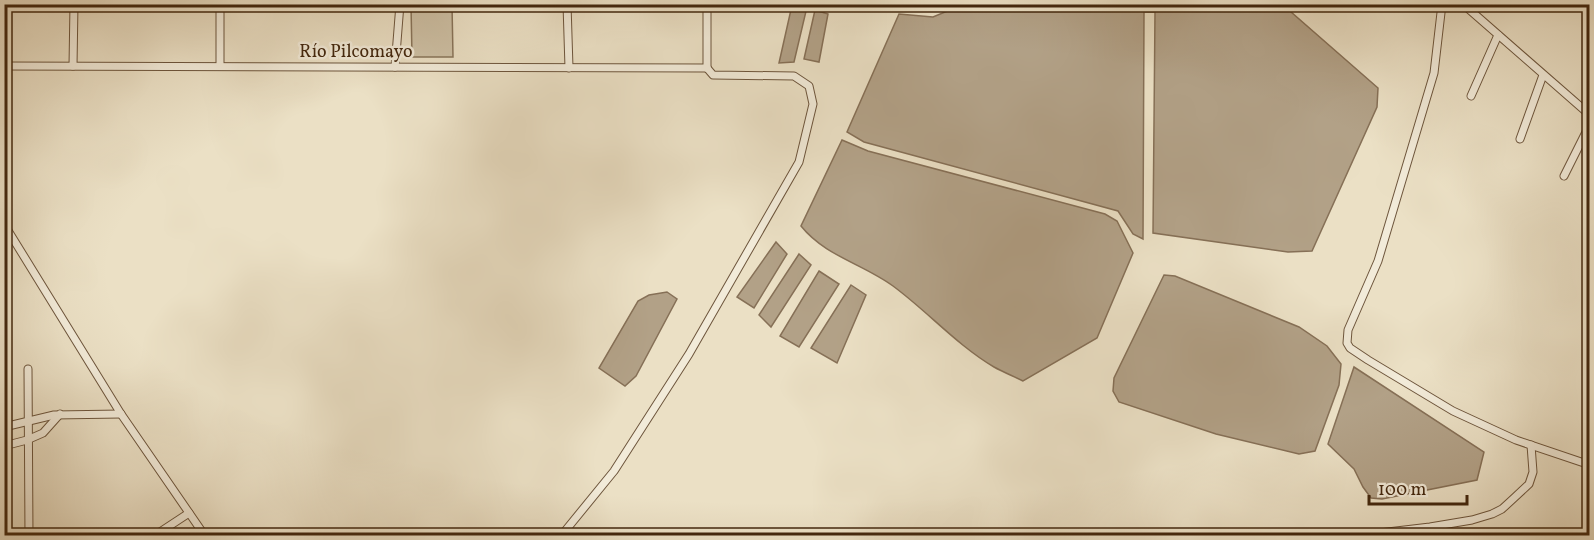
<svg xmlns="http://www.w3.org/2000/svg" width="1594" height="540" font-family="Vollkorn,serif">
	<rect width="100%" height="100%" fill="#ebe0c5"/>
	<filter id="stains"><feTurbulence type="fractalNoise" baseFrequency=".00333" numOctaves="4"/><feColorMatrix values="0 0 0 0 .2 0 0 0 0 .09 0 0 0 0 .02 0 0 0 .5 -.17"/></filter>
	<radialGradient id="worn" r=".72"><stop offset=".6" stop-color="#630" stop-opacity="0"/><stop offset="1" stop-color="#630" stop-opacity=".3"/></radialGradient>
	<!-- green -->
	<polygon fill="#cec1a6" stroke="#88745a" stroke-width="1.5" points="411,5 452,5 453,57 412,57"/>
	<!-- water -->
	<g fill="#b2a187" stroke="#867057" stroke-width="1.5">
		<polygon points="792,5 807,7 794,62 779,63"/>
		<polygon points="962,5 1283,5 1378,88 1377,107 1312,251 1288,252 1153,233 1155,12 1144,12 1143,239 1133,234 1118,211 864,142 847,132 899,14 933,17"/>
		<polygon points="815,10 828,14 819,62 804,59"/>
		<path d="M842,140L868,151L1105,214L1117,221L1133,253L1097,338L1023,381C1013,376 1003,372 994,367C958,346 927,311 893,286C863,264 825,256 801,226Z"/>
		<polygon points="776,242 787,254 754,308 737,297"/>
		<polygon points="799,254 811,265 771,327 759,315"/>
		<polygon points="819,271 839,284 799,347 780,336"/>
		<polygon points="1164,275 1175,276 1299,327 1327,346 1341,364 1339,385 1315,451 1299,454 1216,434 1119,402 1113,391 1114,378"/>
		<polygon points="851,285 866,295 837,363 811,348"/>
		<polygon points="667,292 677,299 636,376 625,386 599,368 638,301 649,295"/>
		<polygon points="1354,367 1484,452 1477,480 1382,499 1371,498 1363,487 1354,469 1328,444"/>
	</g>
	<g fill="none" stroke-linecap="round" stroke-linejoin="round">
		<!-- street casing -->
		<g stroke="#6d553c" stroke-width="9">
			<g id="street">
				<polyline points="220,4 220,66"/>
				<polyline points="567,4 569,68"/>
				<polyline points="707,4 707,68"/>
				<polyline points="1442,4 1434,73 1378,261 1348,330 1347,343 1350,348 1368,360 1453,411 1516,440 1590,465"/>
				<polyline points="1463,4 1590,115"/>
				<polyline points="4,66 707,68"/>
				<polyline points="73,66 74,4"/>
				<polyline points="395,67 400,4"/>
				<polyline points="1471,96 1498,35"/>
				<polyline points="1520,139 1543,75"/>
				<polyline points="1564,176 1590,124"/>
				<polyline points="4,224 121,414 205,536"/>
				<polyline points="28,369 29,536"/>
				<polyline points="4,427 54,415 121,414"/>
				<polyline points="4,446 27,440 43,433 60,414"/>
				<polyline points="154,536 189,513"/>
				<polyline points="561,536 614,471 689,354 799,162 813,104 809,86 794,76 713,75 707,68"/>
				<polyline points="1354,536 1430,527 1472,520 1492,514 1502,509 1514,498 1529,484 1533,472 1531,445"/>
			</g>
		</g>
		<!-- street -->
		<use href="#street" stroke="#f2ebd9" stroke-width="7"/>
	</g>
	<g text-anchor="middle" dominant-baseline="central" stroke-width="5" stroke-linejoin="round" paint-order="stroke">
		<!-- street labels -->
		<g font-size="18" fill="#43270e" stroke="#f2ebd9">
			<text x="356" y="52">Río Pilcomayo</text>
		</g>
	</g>
	<!-- margin -->
	<rect width="1594" height="540" fill="none" stroke="#ebe0c5" stroke-width="24"/>
	<rect x="6" y="6" width="1582" height="528" fill="none" stroke="#43270e" stroke-width="3"/>
	<rect x="12" y="12" width="1570" height="516" fill="none" stroke="#43270e" stroke-width="1.5"/>
	<!-- scale -->
	<path d="M1369 495v9h98v-9" fill="none" stroke="#43270e" stroke-width="3"/>
	<text x="1378" y="495" font-size="18" fill="#43270e" stroke="#f2ebd9" stroke-width="4.5" paint-order="stroke">100 m</text>
	<rect width="100%" height="100%" filter="url(#stains)"/>
	<rect width="100%" height="100%" fill="url(#worn)"/>
</svg>
